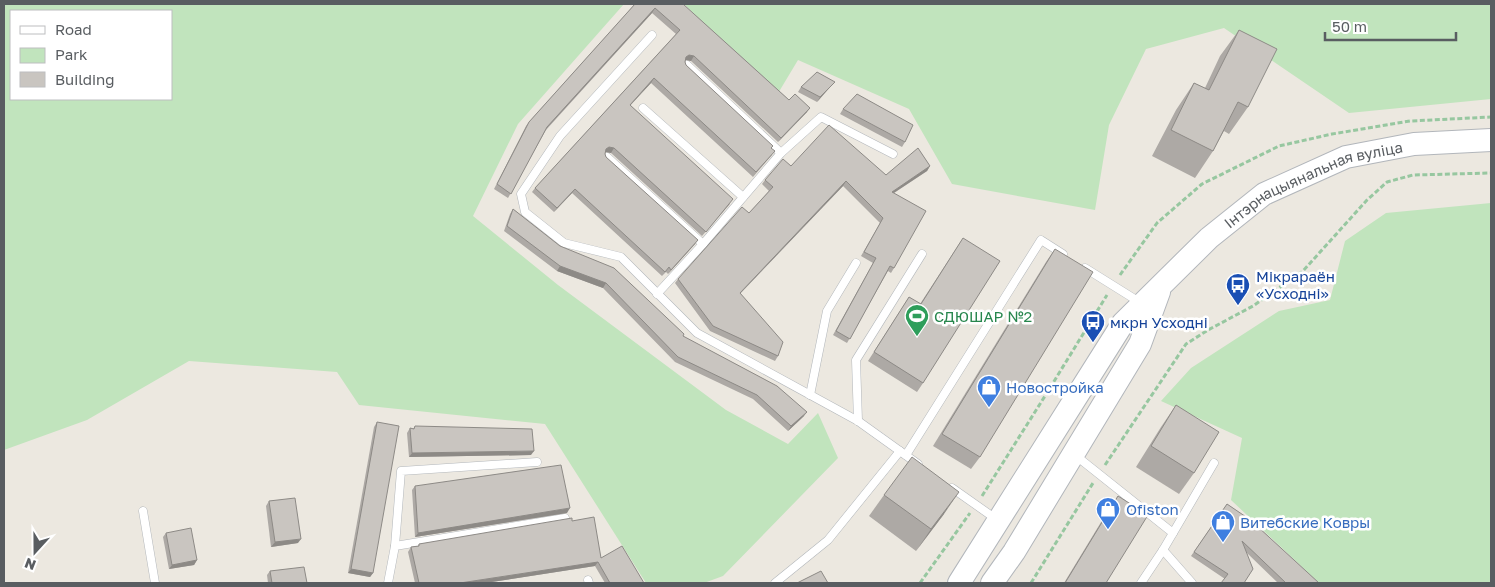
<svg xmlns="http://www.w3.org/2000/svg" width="1495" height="587" font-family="'Golos Text',sans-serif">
	<rect width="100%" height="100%" fill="#ece8e0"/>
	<!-- green -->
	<g fill="#c1e4bd" fill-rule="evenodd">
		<path d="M4,4H624L518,124L473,216L558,285L726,410L788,444L818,413L838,458L723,576L704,583H646L545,424L359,405L337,372L189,361L87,420L4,450ZM171,11V99H11V11Z"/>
		<polygon points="684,4 1491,4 1491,99 1349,113 1224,28 1146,49 1109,125 1095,210 952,184 909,109 798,60 777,95"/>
		<polygon points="1491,203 1491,583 1319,583 1231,500 1242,438 1161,401 1191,368 1279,311 1330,300 1345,241 1386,213"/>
	</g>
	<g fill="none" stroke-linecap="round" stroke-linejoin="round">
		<!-- lane casing -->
		<g stroke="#b3b7bb" stroke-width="9">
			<g id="lane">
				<polyline points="652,35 560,136 521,194 525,212 564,243 621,257 697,333 858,421 918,464"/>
				<polyline points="687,65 781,153"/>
				<polyline points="643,108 743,197"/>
				<polyline points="607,157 703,244"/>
				<polyline points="1085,268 1141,303"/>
				<polyline points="657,294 703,244 781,153 821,117 893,154"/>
				<polyline points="810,395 827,311 856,263"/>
				<polyline points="858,421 856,360 922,254"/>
				<polyline points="906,455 1041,240 1063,254"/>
				<polyline points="1075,455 1173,533 1163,550 1192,583"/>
				<polyline points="952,488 996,519"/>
				<polyline points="143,511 155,583"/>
				<polyline points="1173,533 1214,463"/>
				<polyline points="395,546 401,471 537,462"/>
				<polyline points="588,580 589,583"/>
				<polyline points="388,583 395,546 565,518"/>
				<polyline points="775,583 828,540 900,451"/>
				<polyline points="1141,583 1163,550"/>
			</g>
		</g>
		<!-- secondary casing -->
		<g stroke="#b2b6bb" stroke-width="24">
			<g id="secondary">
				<path id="s1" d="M959,583L1123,323L1209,238L1264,194L1346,157L1414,144L1491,140"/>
				<polyline points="992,583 1014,552 1140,344 1159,292"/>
			</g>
		</g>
		<!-- path -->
		<g stroke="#97c7a0" stroke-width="3" stroke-dasharray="5 2.5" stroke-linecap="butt">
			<polyline points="1120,275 1157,223 1202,184 1279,146 1332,134 1410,121 1491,117"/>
			<polyline points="1105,465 1186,344 1208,330 1253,306 1303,271 1367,200 1387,182 1413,175 1491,173"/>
			<polyline points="982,496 1045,396 1107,295"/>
			<polyline points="920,583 970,513"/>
			<polyline points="1031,583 1093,483"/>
		</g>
		<!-- lane -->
		<use href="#lane" stroke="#fff" stroke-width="8"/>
		<!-- secondary -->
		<use href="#secondary" stroke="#fff" stroke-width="22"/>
	</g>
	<!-- wall -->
	<g fill="#ada9a5">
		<polygon points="635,4 683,4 789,100 807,112 778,142 691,61 686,60 685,60 685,62 686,65 772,148 772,155 753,177 651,83 630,105 730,204 702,236 611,153 605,152 605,154 606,157 695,244 668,274 666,272 662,276 572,193 554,212 532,192 535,188 676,34 652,13 546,130 508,198 494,189 526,126 529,122"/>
		<polygon points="1239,30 1248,107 1229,134 1224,131 1213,151 1195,178 1152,156 1176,110 1194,83 1205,88 1220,56"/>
		<polygon points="831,86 817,102 798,92 801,87"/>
		<polygon points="843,109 905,142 902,147 840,114"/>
		<polygon points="791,166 886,175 930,166 927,171 894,193 894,268 891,273 888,271 847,343 833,335 873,263 861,256 880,223 843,186 740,293 778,356 775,361 710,331 675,283 678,279 749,213 769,191 762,184 765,180"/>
		<polygon points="513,209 560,246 683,336 804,416 788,431 753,399 675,362 603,288 557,271 504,231 510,214"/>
		<polygon points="963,238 923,383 917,392 868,361 909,297 920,304"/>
		<polygon points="1055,249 980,457 971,469 933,446 1046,262"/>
		<polygon points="1176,405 1194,473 1179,494 1136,467 1161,427"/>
		<polygon points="377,422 373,573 370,577 348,573 374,427"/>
		<polygon points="415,426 531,455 409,457 407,433 410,428 413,429"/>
		<polygon points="415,486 567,513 415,537 412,490"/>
		<polygon points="884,495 944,514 916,551 869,516"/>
		<polygon points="1118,496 1106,583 1064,583 1109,509"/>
		<polygon points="269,501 298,543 271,547 266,506"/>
		<polygon points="1227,504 1257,526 1319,583 1278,583 1247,553 1225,579 1191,556"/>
		<polygon points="572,521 601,558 644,583 605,583 595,566 485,583 415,583 408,552 411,547 418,546 419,544"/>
		<polygon points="166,533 197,560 194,565 169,569 163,537"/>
		<polygon points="270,571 307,583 268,583 267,575"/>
	</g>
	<!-- shaded-wall -->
	<g fill="#8d8a86">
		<polygon points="655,8 652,13 544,131 547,127"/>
		<polygon points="689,55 694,56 691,61 686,60 683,62 686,57"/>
		<polygon points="654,78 651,83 627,109 630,105"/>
		<polygon points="835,82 831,86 817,102 820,97"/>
		<polygon points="810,108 807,112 778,142 781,138"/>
		<polygon points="609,147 614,148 611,153 606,152 603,154 606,149"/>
		<polygon points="930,166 927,171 889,196 892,192"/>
		<polygon points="846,181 843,186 737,297 740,293"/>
		<polygon points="575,189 572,193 554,212 557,208"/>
		<polygon points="698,240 695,244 668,274 671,270"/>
		<polygon points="560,266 606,283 603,288 557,271"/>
		<polygon points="807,412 804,416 788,431 791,426"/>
		<polygon points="534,451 531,455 409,457 412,453"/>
		<polygon points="959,492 944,514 916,551 931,529"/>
		<polygon points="570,508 567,513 415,537 418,533"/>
		<polygon points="301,539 298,543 271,547 275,542"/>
		<polygon points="197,560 194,565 169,569 172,565"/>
		<polygon points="598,562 595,566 485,583 460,583"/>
		<polygon points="351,569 373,573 370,577 348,573"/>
	</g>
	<!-- building -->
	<g fill="#c9c5c0" stroke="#8d8a86">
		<polygon points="635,4 683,4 789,100 795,94 810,108 781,138 694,56 689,55 686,57 685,62 686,65 773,146 771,148 775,151 756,172 654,78 630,105 733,199 706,232 614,148 609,147 606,149 605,154 606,157 698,240 671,270 669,267 665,272 575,189 557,208 535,188 680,30 655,8 547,127 511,194 497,184 529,122"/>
		<polygon points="1239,30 1277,49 1248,107 1238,102 1213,151 1171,130 1194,83 1209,90"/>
		<polygon points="817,72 835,82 820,97 801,87"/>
		<polygon points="857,94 913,125 905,142 843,109"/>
		<polygon points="829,125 886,175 918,148 930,166 892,192 926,211 894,268 890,266 850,339 836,331 876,258 864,252 883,218 846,181 740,293 783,342 778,356 713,326 678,279 742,207 749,213 773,187 765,180 783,159 791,166"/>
		<polygon points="513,209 560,246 614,268 684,334 683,336 777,386 807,412 791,426 757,395 678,357 606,283 560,266 507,226"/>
		<polygon points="963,238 1000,261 923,383 874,352 909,297 921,304"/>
		<polygon points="1055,249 1093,272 980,457 942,434"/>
		<polygon points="1176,405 1219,432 1194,473 1151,446"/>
		<polygon points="377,422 399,426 373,573 351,569"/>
		<polygon points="415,426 532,429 534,451 412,453 410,428 414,429"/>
		<polygon points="912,457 959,492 931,529 884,495"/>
		<polygon points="561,465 570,508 418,533 415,486"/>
		<polygon points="1118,496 1148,515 1106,583 1065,583"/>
		<polygon points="295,498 301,539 275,542 269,501"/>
		<polygon points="1227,504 1258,525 1257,526 1319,583 1286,583 1242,541 1253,569 1244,583 1221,583 1228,574 1194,552"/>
		<polygon points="594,517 601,558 622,546 644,583 610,583 598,562 460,583 419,583 411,547 419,546 419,544 572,518 572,521"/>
		<polygon points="191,528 197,560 172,565 166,533"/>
		<polygon points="304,567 307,583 272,583 270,571"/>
		<polygon points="821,571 828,583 797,583"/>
	</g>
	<!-- icons -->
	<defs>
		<g id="bus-pin" transform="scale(1.25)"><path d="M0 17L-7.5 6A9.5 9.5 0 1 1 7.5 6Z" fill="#1a4fb4" stroke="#fff"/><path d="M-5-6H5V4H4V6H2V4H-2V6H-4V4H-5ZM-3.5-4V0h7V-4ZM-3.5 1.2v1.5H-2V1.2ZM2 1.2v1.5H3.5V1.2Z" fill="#fff"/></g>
		<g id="stadium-pin" transform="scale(1.25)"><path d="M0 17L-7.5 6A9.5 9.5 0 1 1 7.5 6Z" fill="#2e9e5b" stroke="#fff"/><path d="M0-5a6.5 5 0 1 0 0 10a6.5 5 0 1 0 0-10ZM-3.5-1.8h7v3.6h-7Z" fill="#fff"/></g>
		<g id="shop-pin" transform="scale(1.25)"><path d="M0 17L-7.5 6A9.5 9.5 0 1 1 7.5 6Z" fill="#3f7fe0" stroke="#fff"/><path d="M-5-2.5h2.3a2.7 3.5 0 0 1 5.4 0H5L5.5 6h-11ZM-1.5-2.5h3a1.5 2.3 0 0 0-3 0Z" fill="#fff"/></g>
	</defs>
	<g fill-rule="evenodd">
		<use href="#bus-pin" x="1238" y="285"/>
		<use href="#stadium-pin" x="917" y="316"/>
		<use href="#bus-pin" x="1093" y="322"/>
		<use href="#shop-pin" x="989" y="387"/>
		<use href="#shop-pin" x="1108" y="509"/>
		<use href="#shop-pin" x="1223" y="522"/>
	</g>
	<g text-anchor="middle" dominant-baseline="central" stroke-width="5" stroke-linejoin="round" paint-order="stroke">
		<!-- street labels -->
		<g font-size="15" fill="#595d61" stroke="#fff">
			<text stroke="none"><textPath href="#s1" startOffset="548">Інтэрнацыянальная вуліца</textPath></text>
		</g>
		<!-- transit labels -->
		<g font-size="15" fill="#164399" stroke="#fff" text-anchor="start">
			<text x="1256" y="276">Мікрараён<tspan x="1256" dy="17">«Усходні»</tspan></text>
			<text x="1110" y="322">мкрн Усходні</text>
		</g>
		<!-- leisure labels -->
		<g font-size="15" fill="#27864d" stroke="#fff" text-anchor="start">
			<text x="934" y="316">СДЮШАР №2</text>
		</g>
		<!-- shop labels -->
		<g font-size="15" fill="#366cbe" stroke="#fff" text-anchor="start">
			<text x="1006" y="387">Новостройка</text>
			<text x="1126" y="509">Ofiston</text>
			<text x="1240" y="522">Витебские Ковры</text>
		</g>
	</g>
	<!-- border -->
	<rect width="1495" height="587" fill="none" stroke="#595d61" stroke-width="10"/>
	<!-- legend -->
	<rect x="10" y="10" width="162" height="90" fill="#ffffff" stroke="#bdbec0"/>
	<rect x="20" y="26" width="25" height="8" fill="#ffffff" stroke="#bdbec0"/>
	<text x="55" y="35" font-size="15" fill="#595d61">Road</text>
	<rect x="20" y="48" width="25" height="15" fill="#c1e4bd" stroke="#bdbec0"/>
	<text x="55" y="60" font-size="15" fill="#595d61">Park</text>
	<rect x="20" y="72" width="25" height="15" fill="#c9c5c0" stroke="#bdbec0"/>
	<text x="55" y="85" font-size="15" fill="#595d61">Building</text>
	<!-- north arrow -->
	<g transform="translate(35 552) rotate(201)" stroke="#ffffff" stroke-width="4" paint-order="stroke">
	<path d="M0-4L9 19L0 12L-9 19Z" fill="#595d61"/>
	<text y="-8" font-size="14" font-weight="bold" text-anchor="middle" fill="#595d61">N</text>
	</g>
	<!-- scale -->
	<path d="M1325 32v8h131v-8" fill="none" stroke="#595d61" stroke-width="2.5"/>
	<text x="1332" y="32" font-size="15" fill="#595d61" stroke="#ffffff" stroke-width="4" paint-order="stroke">50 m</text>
</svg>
